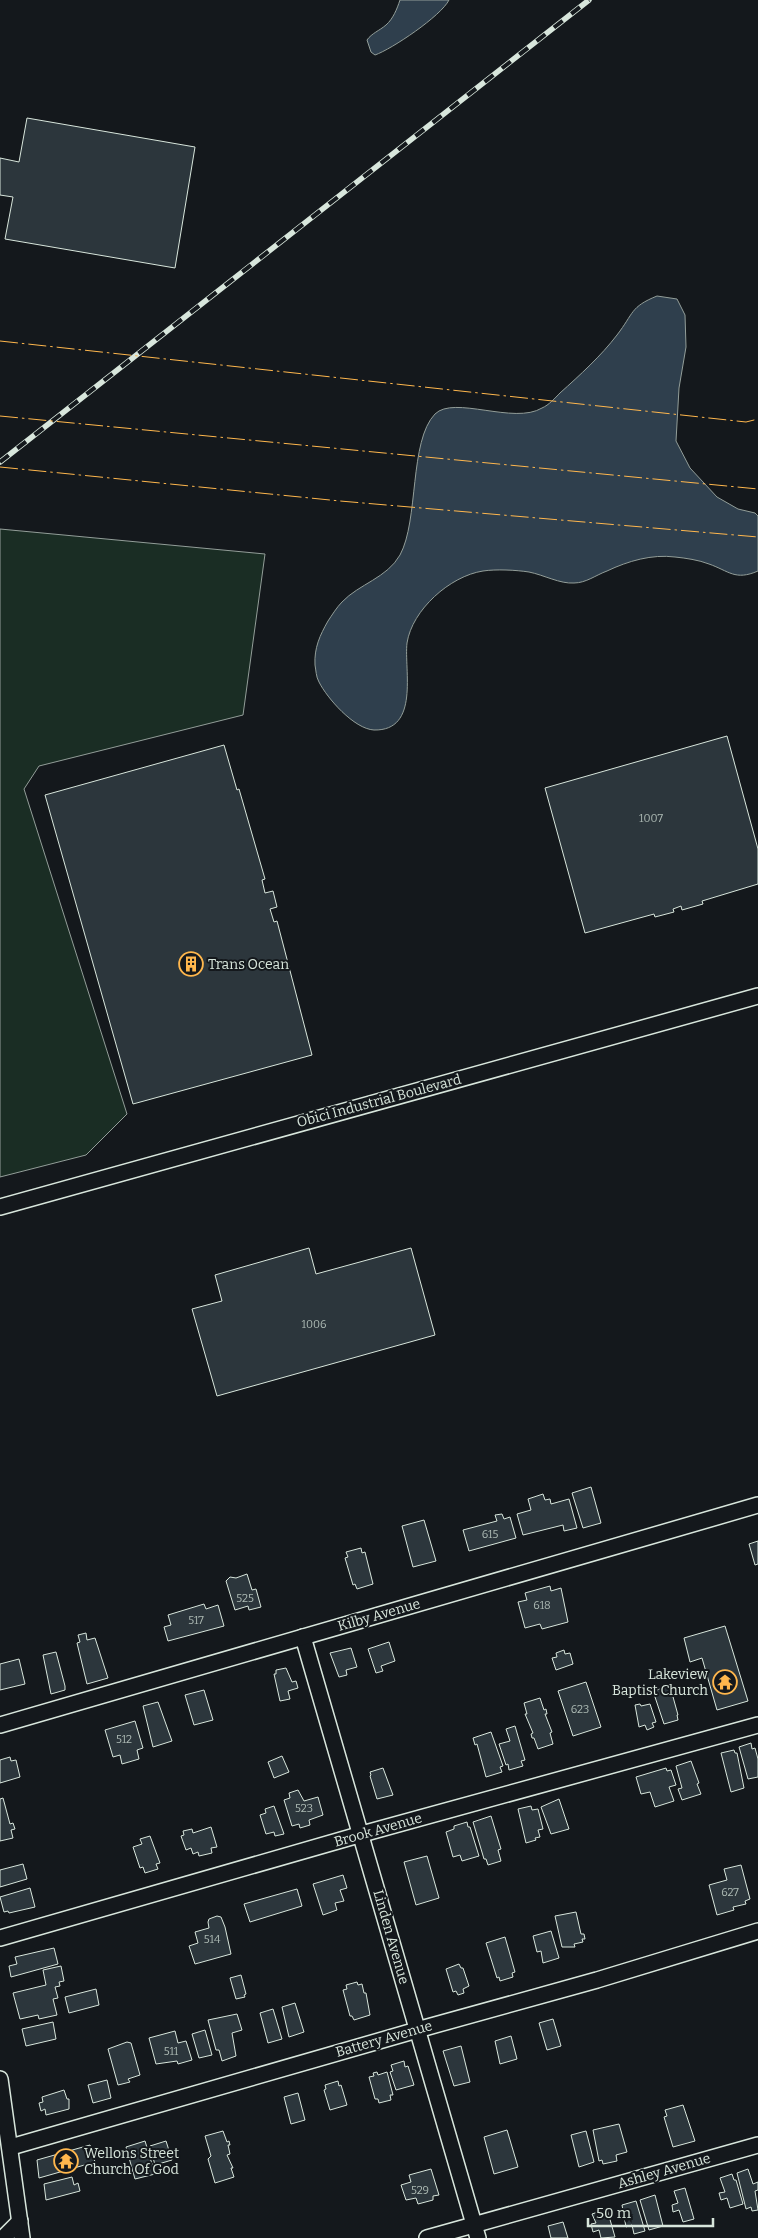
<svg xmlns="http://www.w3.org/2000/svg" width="758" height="2238" font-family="Bitter,serif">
	<rect width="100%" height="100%" fill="#14181c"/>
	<!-- green -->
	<polygon fill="#1a2d24" stroke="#939e99" points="0,529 265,554 243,715 39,766 24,789 127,1114 86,1155 0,1177"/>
	<!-- water -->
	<g fill="#2f3f4d" stroke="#939e99">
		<path d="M400,0H449C441,16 392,49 375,55L371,52L367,40C372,33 379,31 386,25C393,19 397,9 400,0Z"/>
		<path d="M657,296L677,299L685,315L686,347L679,388L676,441L690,468L717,497L738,509L755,513L758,516V571C735,581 729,571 709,564C699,560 685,558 675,557C652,554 628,561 607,571C596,575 586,583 574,583C560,584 544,575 529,572C516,570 496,569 483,571C450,576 412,610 407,643C404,670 420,731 374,730C354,729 327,698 319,682C316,677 316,670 315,665C314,648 320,635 328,621C332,615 337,607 342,602C359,584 387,578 400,555C419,520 409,441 435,414C454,395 514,425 542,408C549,405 555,398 560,393C580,375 601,356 617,335C634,313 630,307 657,296Z"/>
	</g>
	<!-- building -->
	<g fill="#2c363c" stroke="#d8e6dc">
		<polygon points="27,118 195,147 175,268 5,239 13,197 0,195 0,158 19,162"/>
		<polygon points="727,736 758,849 758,884 702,901 703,904 682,910 681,906 673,909 674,912 655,917 654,914 585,933 545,788"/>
		<polygon points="224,745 237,790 239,789 265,879 262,880 265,893 273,891 277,907 270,909 274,922 277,921 312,1055 133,1104 45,795"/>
		<polygon points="309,1248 316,1274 411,1248 435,1335 217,1396 192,1309 222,1301 215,1275"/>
		<polygon points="591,1487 601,1523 583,1528 572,1493"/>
		<polygon points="543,1494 545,1500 550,1499 551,1504 569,1499 577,1528 564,1531 563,1525 523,1535 517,1514 531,1510 528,1499"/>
		<polygon points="502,1514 504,1519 510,1517 516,1538 469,1551 463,1530 497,1521 495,1515"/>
		<polygon points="424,1520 436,1561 413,1567 402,1526"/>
		<polygon points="758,1541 758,1564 755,1565 749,1544"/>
		<polygon points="361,1548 362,1553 365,1552 373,1584 357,1589 355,1584 353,1585 345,1558 348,1557 346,1552"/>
		<polygon points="247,1574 252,1590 256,1589 261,1607 249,1610 248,1606 235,1610 226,1581 230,1577 236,1578"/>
		<polygon points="550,1586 551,1591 561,1588 568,1622 542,1629 540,1624 525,1628 518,1602 527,1600 525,1593"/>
		<polygon points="204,1604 206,1609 218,1605 224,1626 168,1641 164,1627 171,1625 168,1615"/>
		<polygon points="725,1626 748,1701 717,1710 702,1658 690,1662 684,1638"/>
		<polygon points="86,1633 87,1640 95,1638 108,1678 87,1684 77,1643 80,1642 78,1635"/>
		<polygon points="389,1642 395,1661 381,1666 383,1671 376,1673 368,1649"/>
		<polygon points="351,1648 357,1667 346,1670 347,1675 339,1677 330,1653"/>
		<polygon points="564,1650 565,1654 570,1653 573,1664 556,1670 552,1658 557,1657 556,1653"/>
		<polygon points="56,1652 65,1686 65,1690 51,1694 43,1655"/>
		<polygon points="19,1659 25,1684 0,1690 0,1664"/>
		<polygon points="286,1668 292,1682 296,1681 298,1688 288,1691 290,1699 280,1701 274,1674 276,1674 276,1670"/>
		<polygon points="586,1682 601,1727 573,1736 558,1691"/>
		<polygon points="670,1686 678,1715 677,1715 678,1720 664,1724 653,1691"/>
		<polygon points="204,1690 213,1720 194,1725 185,1695"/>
		<polygon points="540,1698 544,1710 546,1709 547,1714 545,1714 552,1732 550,1733 553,1744 538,1749 534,1738 532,1738 531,1734 533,1733 525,1714 527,1714 524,1703"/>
		<polygon points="158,1702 172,1741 153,1747 143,1706"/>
		<polygon points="640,1704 641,1706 650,1704 656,1722 652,1723 654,1727 647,1730 645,1725 639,1727 635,1705"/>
		<polygon points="135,1721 143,1748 137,1750 139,1759 122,1764 120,1755 113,1757 105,1730"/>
		<polygon points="515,1726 525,1760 521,1761 523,1766 509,1770 508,1764 506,1765 499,1744 510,1741 506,1729"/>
		<polygon points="491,1732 503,1766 500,1767 502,1772 486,1777 477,1744 475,1745 473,1738"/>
		<polygon points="751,1743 752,1749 755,1748 758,1759 758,1777 748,1779 739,1747"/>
		<polygon points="734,1750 735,1753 737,1753 744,1788 731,1792 721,1753"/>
		<polygon points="282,1756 289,1772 274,1778 268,1762"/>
		<polygon points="10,1757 11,1761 16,1760 20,1777 0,1783 0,1760"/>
		<polygon points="691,1761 699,1783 697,1784 701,1794 682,1800 678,1789 682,1788 676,1766"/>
		<polygon points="383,1768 393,1795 377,1799 370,1776 371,1775 370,1772"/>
		<polygon points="666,1768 667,1771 671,1770 676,1785 669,1787 674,1801 655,1807 650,1792 641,1794 636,1777"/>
		<polygon points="298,1790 304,1801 318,1797 323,1815 309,1820 310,1825 300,1828 299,1824 292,1826 284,1800 290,1798 289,1793"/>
		<polygon points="3,1798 10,1824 13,1823 15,1829 11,1830 13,1838 0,1841 0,1799"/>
		<polygon points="559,1799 569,1829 551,1834 541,1807"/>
		<polygon points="274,1806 284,1834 275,1836 274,1832 266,1834 260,1815 266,1813 265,1809"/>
		<polygon points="531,1806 532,1810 538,1809 543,1829 538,1830 540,1837 535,1838 536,1840 526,1843 518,1809"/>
		<polygon points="491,1816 501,1849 498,1850 501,1861 488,1865 486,1859 484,1859 473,1822"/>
		<polygon points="467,1822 468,1827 470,1827 479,1856 462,1861 460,1855 453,1857 446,1832 454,1829 454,1826"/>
		<polygon points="211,1827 217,1847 211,1848 212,1853 199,1856 198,1852 193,1854 191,1848 186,1850 181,1836 184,1835 183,1831 192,1829 193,1833"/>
		<polygon points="150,1836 160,1863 156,1864 158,1869 145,1873 143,1867 140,1868 133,1847 142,1844 140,1839"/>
		<polygon points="427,1856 439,1898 416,1905 404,1862"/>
		<polygon points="23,1864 27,1879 0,1887 0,1870"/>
		<polygon points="741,1865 750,1899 745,1901 746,1904 733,1907 734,1910 717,1915 709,1885 727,1880 724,1869"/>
		<polygon points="343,1875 347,1888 340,1890 344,1901 335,1903 337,1910 323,1915 313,1884"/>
		<polygon points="30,1888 35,1907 9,1913 8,1911 4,1912 0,1897"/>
		<polygon points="297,1889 302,1906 250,1922 244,1904"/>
		<polygon points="576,1912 581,1934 584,1934 585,1939 582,1939 583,1942 574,1944 575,1947 562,1947 555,1916"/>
		<polygon points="217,1916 221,1917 225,1927 231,1954 195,1964 189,1946 198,1943 195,1932 209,1928 208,1922 209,1919"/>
		<polygon points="551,1931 559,1958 543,1963 541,1951 537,1952 533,1936"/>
		<polygon points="505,1937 515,1972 512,1973 513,1977 500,1981 499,1977 497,1978 486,1943"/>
		<polygon points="54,1948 58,1964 11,1977 9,1966 17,1964 15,1957"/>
		<polygon points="459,1964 461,1968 463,1968 469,1986 463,1989 464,1993 458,1995 456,1991 453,1992 446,1969"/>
		<polygon points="61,1966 64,1981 59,1982 60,1986 55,1987 58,1998 53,1999 57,2015 39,2019 38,2015 20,2019 13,1993 46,1985 43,1970"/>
		<polygon points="241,1975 246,1994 244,1995 245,1997 236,1999 230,1978"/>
		<polygon points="357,1982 358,1985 362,1984 364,1993 366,1993 370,2015 354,2020 352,2016 350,2016 343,1990 347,1989 346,1985"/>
		<polygon points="96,1989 99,2005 69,2013 65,1997"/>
		<polygon points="295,2003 304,2032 289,2037 282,2007"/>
		<polygon points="273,2009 282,2039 268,2043 260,2013"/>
		<polygon points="237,2014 242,2030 232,2033 236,2056 222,2061 219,2050 216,2050 208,2020"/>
		<polygon points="553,2019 561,2046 547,2050 539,2023"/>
		<polygon points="53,2022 56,2039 26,2046 22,2029"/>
		<polygon points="205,2030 212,2055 199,2058 192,2034"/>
		<polygon points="175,2031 178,2043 186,2041 192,2060 178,2064 177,2061 156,2064 149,2038"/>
		<polygon points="511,2036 517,2059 500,2064 495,2041"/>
		<polygon points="127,2042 131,2043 140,2075 128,2079 130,2082 118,2085 108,2049"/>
		<polygon points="461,2046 470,2082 454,2086 443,2051"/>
		<polygon points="404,2061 405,2067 408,2066 414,2085 396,2090 390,2072 393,2071 391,2065"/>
		<polygon points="377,2072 378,2075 387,2072 393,2095 390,2095 391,2100 379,2103 378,2099 375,2099 369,2077 374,2076 373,2073"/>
		<polygon points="107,2080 111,2098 93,2103 88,2085"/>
		<polygon points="338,2081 339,2086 341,2085 347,2105 330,2110 324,2090 326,2089 325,2085"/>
		<polygon points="64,2090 67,2099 69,2099 69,2109 46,2115 45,2109 41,2111 39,2103 43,2102 42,2097"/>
		<polygon points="298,2093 305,2120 291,2124 284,2097"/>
		<polygon points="683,2105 695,2141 673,2147 664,2117 667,2116 665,2110"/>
		<polygon points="619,2124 627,2152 616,2155 617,2161 603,2164 602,2160 599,2161 593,2130"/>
		<polygon points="507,2130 518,2167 494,2174 484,2137"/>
		<polygon points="223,2131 227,2142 229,2141 230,2145 228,2145 230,2154 227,2155 233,2168 231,2168 234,2177 215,2183 208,2159 211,2156 205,2136"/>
		<polygon points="586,2131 594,2162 579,2167 571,2135"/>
		<polygon points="145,2141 155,2174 135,2179 126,2147"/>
		<polygon points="166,2141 172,2160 155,2165 150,2146"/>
		<polygon points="90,2145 95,2162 39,2178 37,2160"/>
		<polygon points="431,2169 439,2195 433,2196 433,2200 418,2204 416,2198 406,2200 401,2185 411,2182 409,2175"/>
		<polygon points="748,2169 753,2184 758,2182 758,2190 755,2191 758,2210 752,2211 751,2207 746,2209 737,2173"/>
		<polygon points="732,2174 734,2180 736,2180 743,2204 730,2208 727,2198 721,2200 719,2193 725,2192 720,2178"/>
		<polygon points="72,2177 74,2185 78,2183 80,2191 46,2200 44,2184"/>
		<polygon points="685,2188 694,2219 683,2222 679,2210 673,2212 672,2205 678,2203 674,2191"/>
		<polygon points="655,2195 663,2226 649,2230 640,2200"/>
		<polygon points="636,2201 645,2231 634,2234 632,2225 626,2227 622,2205"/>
		<polygon points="607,2209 615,2237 601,2238 599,2230 593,2232 591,2224 596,2223 592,2214"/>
		<polygon points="563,2222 568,2238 551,2238 548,2226"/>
	</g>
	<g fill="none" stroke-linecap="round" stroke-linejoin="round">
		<!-- minor casing -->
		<g stroke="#d8e6dc" stroke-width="18">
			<g id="minor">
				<polyline points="0,1207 758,996"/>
				<polyline points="303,1637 478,2238"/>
				<polyline points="0,1725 758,1505"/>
				<polyline points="0,1938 362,1834 758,1725"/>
				<polyline points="0,2079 22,2238"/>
				<polyline points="11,2147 417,2030 597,1980 758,1931"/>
				<polyline points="3,2238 20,2221"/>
				<polyline points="427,2238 758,2145"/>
			</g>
		</g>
		<!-- minor -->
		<use href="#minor" stroke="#14181c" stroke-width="15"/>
		<!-- rail casing -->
		<g stroke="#d8e6dc" stroke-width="5.5">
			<polyline id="rail" points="0,462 589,0"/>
		</g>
		<!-- rail -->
		<use href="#rail" stroke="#14181c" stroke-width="4" stroke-dasharray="11" stroke-linecap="butt"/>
		<!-- power -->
		<g stroke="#ffb74d" stroke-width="1" stroke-dasharray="18 4 2.5 4" stroke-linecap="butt">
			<polyline points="0,341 746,422 758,419"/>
			<polyline points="0,416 758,489"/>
			<polyline points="0,467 340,501 758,537"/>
		</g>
	</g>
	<!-- icons -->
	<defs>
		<g id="building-ring" transform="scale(1.25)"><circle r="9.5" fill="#14181c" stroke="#ffb74d" stroke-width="1.5"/><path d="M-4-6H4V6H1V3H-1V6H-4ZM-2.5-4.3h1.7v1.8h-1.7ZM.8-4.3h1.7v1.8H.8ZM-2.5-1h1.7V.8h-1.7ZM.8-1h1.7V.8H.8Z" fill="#ffb74d"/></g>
		<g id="temple-ring" transform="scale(1.25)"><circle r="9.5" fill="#14181c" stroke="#ffb74d" stroke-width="1.5"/><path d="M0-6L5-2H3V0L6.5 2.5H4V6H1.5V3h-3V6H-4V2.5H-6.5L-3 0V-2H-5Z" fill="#ffb74d"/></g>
	</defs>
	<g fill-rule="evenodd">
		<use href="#building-ring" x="191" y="964"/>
		<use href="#temple-ring" x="725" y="1682"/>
		<use href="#temple-ring" x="66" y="2161"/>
	</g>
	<g text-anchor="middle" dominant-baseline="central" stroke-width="4" stroke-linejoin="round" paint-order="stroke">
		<!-- number labels -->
		<g font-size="11" fill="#adbab4">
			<text x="651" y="818">1007</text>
			<text x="314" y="1324">1006</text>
			<text x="490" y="1534">615</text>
			<text x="245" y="1598">525</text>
			<text x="542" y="1605">618</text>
			<text x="196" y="1620">517</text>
			<text x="580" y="1709">623</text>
			<text x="124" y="1739">512</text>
			<text x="304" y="1808">523</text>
			<text x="730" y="1892">627</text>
			<text x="212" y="1939">514</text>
			<text x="171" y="2051">511</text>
			<text x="420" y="2190">529</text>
		</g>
		<!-- poi labels -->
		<g font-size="14" fill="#d8e6dc" stroke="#14181c" text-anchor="start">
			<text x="208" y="964">Trans Ocean</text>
			<text x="708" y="1674" text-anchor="end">Lakeview<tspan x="708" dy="16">Baptist Church</tspan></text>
			<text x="84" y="2153">Wellons Street<tspan x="84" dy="16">Church Of God</tspan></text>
		</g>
		<!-- street labels -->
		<g font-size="14" fill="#d8e6dc" stroke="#14181c">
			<text transform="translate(379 1101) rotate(-15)">Obici Industrial Boulevard</text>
			<text transform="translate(379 1615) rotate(-16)">Kilby Avenue</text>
			<text transform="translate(378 1830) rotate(-16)">Brook Avenue</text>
			<text transform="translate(391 1937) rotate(74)">Linden Avenue</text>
			<text transform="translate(384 2039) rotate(-16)">Battery Avenue</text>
			<text transform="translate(664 2171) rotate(-16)">Ashley Avenue</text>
		</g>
	</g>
	<!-- scale -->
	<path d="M588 2218v8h125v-8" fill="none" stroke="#d8e6dc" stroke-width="2.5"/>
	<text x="596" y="2218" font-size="15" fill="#d8e6dc" stroke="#14181c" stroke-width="4" paint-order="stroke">50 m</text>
</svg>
